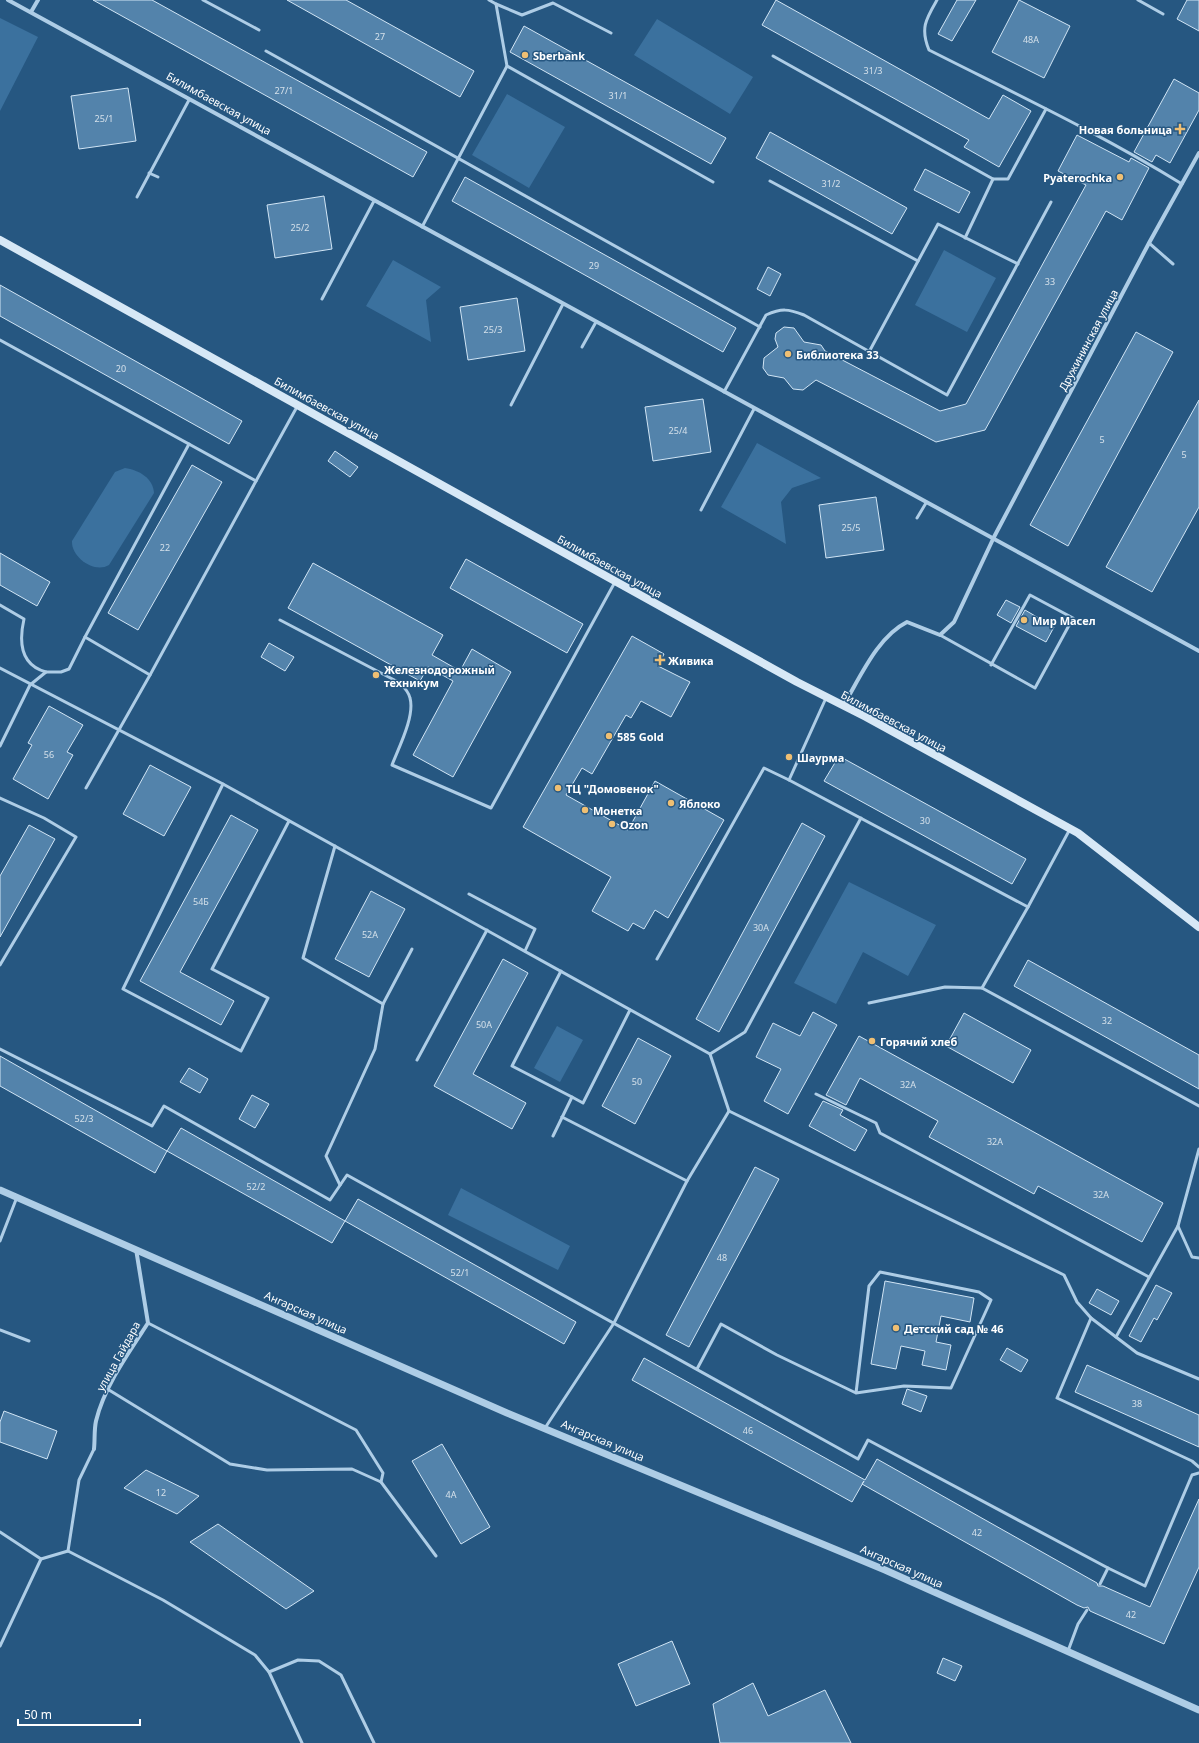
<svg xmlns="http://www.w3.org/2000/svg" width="1199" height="1743" font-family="'Noto Sans',sans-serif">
	<rect width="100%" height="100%" fill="#265781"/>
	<!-- green -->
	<g fill="#3b719e">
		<polygon points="0,18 38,37 0,111"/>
		<polygon points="657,19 753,77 730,114 634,55"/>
		<polygon points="507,94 565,127 529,188 472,155"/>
		<polygon points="944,250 996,278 967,332 915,305"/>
		<polygon points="393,260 441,287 426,300 431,342 366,306"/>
		<polygon points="757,443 821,478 792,488 781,502 786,544 721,507"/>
		<path d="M125,468C139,470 153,478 154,493L109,565C94,574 71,557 72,541L115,472Z"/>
		<polygon points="849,882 936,925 908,976 863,952 836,1004 794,983"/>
		<polygon points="557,1026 583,1040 560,1082 534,1068"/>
		<polygon points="461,1188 570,1246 558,1270 448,1215"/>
	</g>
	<!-- building -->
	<g fill="#5383ab" stroke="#d1e5f5">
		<polygon points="93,0 152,0 427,152 413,177"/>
		<polygon points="287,0 346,0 474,71 460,97"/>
		<polygon points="776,0 989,119 1003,95 1031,111 999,167 964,147 969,140 762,25"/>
		<polygon points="957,0 976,0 952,41 938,34"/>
		<polygon points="1019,0 1070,26 1044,78 992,52"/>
		<polygon points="1187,0 1199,0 1199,31 1177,19"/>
		<polygon points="524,26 726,138 711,164 510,52"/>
		<polygon points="1174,79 1199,93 1199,110 1170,163 1156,155 1152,162 1134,152"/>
		<polygon points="128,88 136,141 79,149 71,96"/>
		<polygon points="770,132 907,208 892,234 756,158"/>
		<polygon points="1077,135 1129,162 1131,158 1149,168 1122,220 1106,211 985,430 936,442 816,380 803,390 793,389 784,378 768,375 763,368 764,358 778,347 775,339 776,333 784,327 794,328 804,342 821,345 825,351 940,411 966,404 1086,185 1058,171"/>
		<polygon points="925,169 970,192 959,213 914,190"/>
		<polygon points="465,177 736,328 723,352 452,201"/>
		<polygon points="324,196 332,249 275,258 267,205"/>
		<polygon points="768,267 781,274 770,296 757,289"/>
		<polygon points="0,285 242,421 229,444 0,316"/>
		<polygon points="517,298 525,351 468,360 460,307"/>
		<polygon points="1136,332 1173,352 1068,546 1030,525"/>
		<polygon points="703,399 711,452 653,461 645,407"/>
		<polygon points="1199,400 1199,507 1152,592 1106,567"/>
		<polygon points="335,451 358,467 350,477 328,461"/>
		<polygon points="192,465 222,482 138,630 108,613"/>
		<polygon points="876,497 884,550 826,558 819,505"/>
		<polygon points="0,553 50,582 37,606 0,585"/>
		<polygon points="466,559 583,624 567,653 450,588"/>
		<polygon points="313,563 443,635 432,655 460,671 472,649 511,672 453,777 413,755 453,681 428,667 420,681 288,608"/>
		<polygon points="1006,600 1020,607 1011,623 997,615"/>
		<polygon points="1025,610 1054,627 1046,642 1016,626"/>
		<polygon points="632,636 664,654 658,666 690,682 671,717 641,701 631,718 626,715 592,774 582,768 566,795 628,830 655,781 724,820 668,918 655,910 644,929 633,923 628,931 592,911 611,877 523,827"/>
		<polygon points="269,643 294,657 285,671 261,657"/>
		<polygon points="49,706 83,725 67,752 73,755 48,799 13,779 32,745 28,743"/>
		<polygon points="839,756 1026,859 1012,884 824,781"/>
		<polygon points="150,765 191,787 164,836 123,814"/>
		<polygon points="231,815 258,830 180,972 234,1001 221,1025 140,981"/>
		<polygon points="802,823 825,836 719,1032 696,1019"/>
		<polygon points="29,825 55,839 0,937 0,876"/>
		<polygon points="371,891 405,909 369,977 335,959"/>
		<polygon points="503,959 528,973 473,1074 526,1103 512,1129 434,1086"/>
		<polygon points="1028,960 1199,1055 1199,1089 1014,986"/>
		<polygon points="813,1012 837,1025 788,1114 764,1101 781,1069 756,1057 773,1023 800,1036"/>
		<polygon points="964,1013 1031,1050 1013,1083 946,1046"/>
		<polygon points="859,1036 1163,1203 1142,1242 1038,1186 1034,1194 929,1137 938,1121 860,1078 846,1105 826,1095"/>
		<polygon points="638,1038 671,1056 635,1124 602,1106"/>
		<polygon points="0,1056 167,1151 155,1173 0,1086"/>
		<polygon points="189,1068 208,1079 200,1093 180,1082"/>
		<polygon points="252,1095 269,1104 255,1128 239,1119"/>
		<polygon points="823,1101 843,1110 840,1115 867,1130 855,1151 809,1126"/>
		<polygon points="181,1128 345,1221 332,1243 167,1151"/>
		<polygon points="755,1167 779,1179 689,1347 666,1335"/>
		<polygon points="358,1199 576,1322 564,1344 345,1221"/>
		<polygon points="885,1281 974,1298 970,1322 941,1316 936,1342 951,1345 946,1370 922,1365 925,1351 901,1346 896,1369 871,1364"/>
		<polygon points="1156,1285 1172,1293 1157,1320 1154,1318 1141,1342 1129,1336"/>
		<polygon points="1097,1289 1119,1301 1111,1315 1089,1303"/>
		<polygon points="1007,1348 1028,1360 1021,1372 1000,1360"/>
		<polygon points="644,1358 865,1480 877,1459 1097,1583 1098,1586 1103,1586 1150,1607 1199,1499 1199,1567 1164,1644 1090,1611 1088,1607 1084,1608 1077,1605 862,1484 864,1481 852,1502 632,1380"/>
		<polygon points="1087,1365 1199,1415 1199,1447 1075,1392"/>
		<polygon points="907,1389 927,1396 921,1412 902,1404"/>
		<polygon points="4,1411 57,1431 47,1459 0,1442 0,1422"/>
		<polygon points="442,1444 490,1527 461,1544 412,1461"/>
		<polygon points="146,1470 199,1496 177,1514 124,1488"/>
		<polygon points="218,1524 314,1591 286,1609 190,1542"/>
		<polygon points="672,1641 690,1684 636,1706 618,1664"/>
		<polygon points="943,1658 962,1666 955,1681 937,1673"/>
		<polygon points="753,1683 768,1716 825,1690 851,1743 720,1743 713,1704"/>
	</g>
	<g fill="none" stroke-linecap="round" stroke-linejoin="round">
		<!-- service -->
		<g stroke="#aecde6" stroke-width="3">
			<polyline points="203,0 259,30"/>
			<path d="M937,0C926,19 920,28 929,50C1014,93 1101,134 1182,184"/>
			<polyline points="1138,0 1163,14"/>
			<polyline points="496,4 522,15 553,3 611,33"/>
			<polyline points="266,51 760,327"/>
			<polyline points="773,56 993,179 965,238"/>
			<polyline points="507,66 713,182"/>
			<polyline points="149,173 158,177"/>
			<polyline points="993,179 1008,179 1046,109"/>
			<polyline points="770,181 918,261"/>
			<polyline points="137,197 189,100"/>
			<polyline points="422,227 507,66 496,4 489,0"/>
			<polyline points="1149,243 1173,264"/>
			<polyline points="322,299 374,201"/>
			<polyline points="0,340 256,481 298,405"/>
			<polyline points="582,347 596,322"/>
			<polyline points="869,352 938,224 1018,264"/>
			<path d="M724,392L766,315C782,308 788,309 804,315L947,395L1051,202"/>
			<polyline points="511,405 563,304"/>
			<polyline points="701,510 754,409"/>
			<polyline points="917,518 926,503"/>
			<path d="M0,605L24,619C19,641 20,665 46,672"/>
			<path d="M280,620L400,683C404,687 409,693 410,698C415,716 399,747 392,765L491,808L615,582"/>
			<polyline points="940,635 1035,688 1073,618 1030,595 991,665"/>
			<polyline points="0,668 223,784 710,1054 729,1111 1064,1275 1077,1302 1091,1318 1137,1353 1199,1379"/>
			<polyline points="150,675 85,637 189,444"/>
			<polyline points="826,698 789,780 1028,907 982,988 1199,1106"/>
			<polyline points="0,746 30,685 46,672 61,672 69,669 85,637"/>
			<polyline points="223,784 123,989 241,1051 268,998 212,969 289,821"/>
			<polyline points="86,788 150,675 256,481"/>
			<polyline points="0,798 44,818 76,837 0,965"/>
			<polyline points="335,846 303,958 383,1004 412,949"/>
			<polyline points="469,894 535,929 525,951"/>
			<polyline points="1028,907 1070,829"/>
			<polyline points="657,959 764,768 789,780"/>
			<polyline points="869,1003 945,987 982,988"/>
			<polyline points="0,1049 152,1126 164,1106 330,1200 347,1175 858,1459 868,1440 1108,1568 1100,1584"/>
			<polyline points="710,1054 745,1032 861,818"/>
			<polyline points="417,1060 487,930"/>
			<polyline points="816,1094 876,1123 880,1133 1149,1277"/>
			<polyline points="572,1097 583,1103 630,1010"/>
			<polyline points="562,1117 687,1181"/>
			<polyline points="553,1136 572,1097 512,1066 561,971"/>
			<polyline points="340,1185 326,1156 375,1049 383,1004"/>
			<polyline points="1178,1226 1192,1257 1199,1258"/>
			<polyline points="0,1241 17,1197"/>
			<polyline points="1091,1318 1057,1398 1192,1461 1199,1467"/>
			<polyline points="148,1323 356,1430 383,1473 381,1482 436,1556"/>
			<polyline points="0,1330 29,1341"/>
			<polyline points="1116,1337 1178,1226 1199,1149"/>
			<polyline points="697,1369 721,1324 777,1355 856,1393 869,1286 880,1272 979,1292 991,1300 951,1388 904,1386 856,1393"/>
			<polyline points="109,1390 230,1464 267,1470 352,1469 381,1482"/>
			<polyline points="545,1428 614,1323 687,1181 729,1111"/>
			<polyline points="0,1532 41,1559 68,1551 163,1600 255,1655 269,1672 302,1743"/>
			<polyline points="68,1551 79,1480 94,1449"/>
			<polyline points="1108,1568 1145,1586 1192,1475 1199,1473"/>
			<polyline points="0,1646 41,1559"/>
			<polyline points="1068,1651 1078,1624 1087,1610"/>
			<polyline points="269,1672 298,1660 319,1661 341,1675 374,1743"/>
		</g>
		<!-- minor -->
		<g stroke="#aecde6" stroke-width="4">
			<polyline points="8,0 1199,651"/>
			<polyline points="31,12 38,0"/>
			<path d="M843,706C860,678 877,637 907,622L940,635L954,622L994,537L1149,243L1199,153"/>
			<path d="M94,1449C95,1440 94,1430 96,1421C104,1387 129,1352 148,1323L136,1249"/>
		</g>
		<!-- tertiary -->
		<polyline stroke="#aecde6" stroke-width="7" points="0,1190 507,1413 885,1570 1199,1710"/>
		<!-- secondary -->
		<polyline stroke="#d7e8f6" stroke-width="8" points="0,240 797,682 866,717 1078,833 1199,927"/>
	</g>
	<!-- markers -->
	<g fill="#efbf73" stroke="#265781" stroke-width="1.5">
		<circle cx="525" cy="55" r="4"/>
		<path d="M1178 123h4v4h4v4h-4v4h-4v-4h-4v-4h4z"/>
		<circle cx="1120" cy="177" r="4"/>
		<circle cx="788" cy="354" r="4"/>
		<circle cx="1024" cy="620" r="4"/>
		<path d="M658 654h4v4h4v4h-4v4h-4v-4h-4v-4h4z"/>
		<circle cx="376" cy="675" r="4"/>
		<circle cx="609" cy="736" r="4"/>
		<circle cx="789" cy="757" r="4"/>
		<circle cx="558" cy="788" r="4"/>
		<circle cx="671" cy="803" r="4"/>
		<circle cx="585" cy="810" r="4"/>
		<circle cx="612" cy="824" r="4"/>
		<circle cx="872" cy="1041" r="4"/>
		<circle cx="896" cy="1328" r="4"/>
	</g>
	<g text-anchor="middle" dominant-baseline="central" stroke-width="3" stroke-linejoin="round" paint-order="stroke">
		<!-- number labels -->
		<g font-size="9" fill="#d4e0ea">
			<text x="380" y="36">27</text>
			<text x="1031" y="39">48А</text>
			<text x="873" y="70">31/3</text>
			<text x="284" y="90">27/1</text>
			<text x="618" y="95">31/1</text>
			<text x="104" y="118">25/1</text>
			<text x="831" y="183">31/2</text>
			<text x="300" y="227">25/2</text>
			<text x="594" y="265">29</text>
			<text x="1050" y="281">33</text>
			<text x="493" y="329">25/3</text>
			<text x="121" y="368">20</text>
			<text x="678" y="430">25/4</text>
			<text x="1102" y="439">5</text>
			<text x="1184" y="454">5</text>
			<text x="851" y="527">25/5</text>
			<text x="165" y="547">22</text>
			<text x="49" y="754">56</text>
			<text x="925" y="820">30</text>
			<text x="201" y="901">54Б</text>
			<text x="761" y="927">30А</text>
			<text x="370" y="934">52А</text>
			<text x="1107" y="1020">32</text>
			<text x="484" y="1024">50А</text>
			<text x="637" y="1081">50</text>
			<text x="908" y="1084">32А</text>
			<text x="84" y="1118">52/3</text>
			<text x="995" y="1141">32А</text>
			<text x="256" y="1186">52/2</text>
			<text x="1101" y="1194">32А</text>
			<text x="722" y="1257">48</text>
			<text x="460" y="1272">52/1</text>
			<text x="1137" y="1403">38</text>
			<text x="748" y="1430">46</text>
			<text x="161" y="1492">12</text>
			<text x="451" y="1494">4А</text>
			<text x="977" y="1532">42</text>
			<text x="1131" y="1614">42</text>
		</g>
		<!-- poi labels -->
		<g font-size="11" font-weight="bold" fill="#fff" stroke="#265781" text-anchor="start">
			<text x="533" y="55">Sberbank</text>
			<text x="1172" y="129" text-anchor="end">Новая больница</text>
			<text x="1112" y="177" text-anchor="end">Pyaterochka</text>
			<text x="796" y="354">Библиотека 33</text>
			<text x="1032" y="620">Мир Масел</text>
			<text x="668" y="660">Живика</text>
			<text x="384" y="669">Железнодорожный<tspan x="384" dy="13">техникум</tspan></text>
			<text x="617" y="736">585 Gold</text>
			<text x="797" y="757">Шаурма</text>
			<text x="566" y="788">ТЦ "Домовенок"</text>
			<text x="679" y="803">Яблоко</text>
			<text x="593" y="810">Монетка</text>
			<text x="620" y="824">Ozon</text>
			<text x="880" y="1041">Горячий хлеб</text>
			<text x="904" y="1328">Детский сад № 46</text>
		</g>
		<!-- street labels -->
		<g font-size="11" fill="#fff" stroke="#265781">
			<text transform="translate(219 103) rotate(29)">Билимбаевская улица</text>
			<text transform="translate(1088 340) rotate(-62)">Дружининская улица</text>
			<text transform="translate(327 408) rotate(29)">Билимбаевская улица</text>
			<text transform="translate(610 566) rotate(29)">Билимбаевская улица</text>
			<text transform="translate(894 721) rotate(28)">Билимбаевская улица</text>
			<text transform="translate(306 1312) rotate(24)">Ангарская улица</text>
			<text transform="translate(118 1356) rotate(-61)">улица Гайдара</text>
			<text transform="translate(603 1440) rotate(23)">Ангарская улица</text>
			<text transform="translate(902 1566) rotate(24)">Ангарская улица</text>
		</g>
	</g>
	<!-- scale -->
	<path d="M18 1719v6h122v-6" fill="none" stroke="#ffffff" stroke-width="2"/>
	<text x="24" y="1719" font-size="12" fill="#ffffff" stroke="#265781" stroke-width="3" paint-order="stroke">50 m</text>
</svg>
